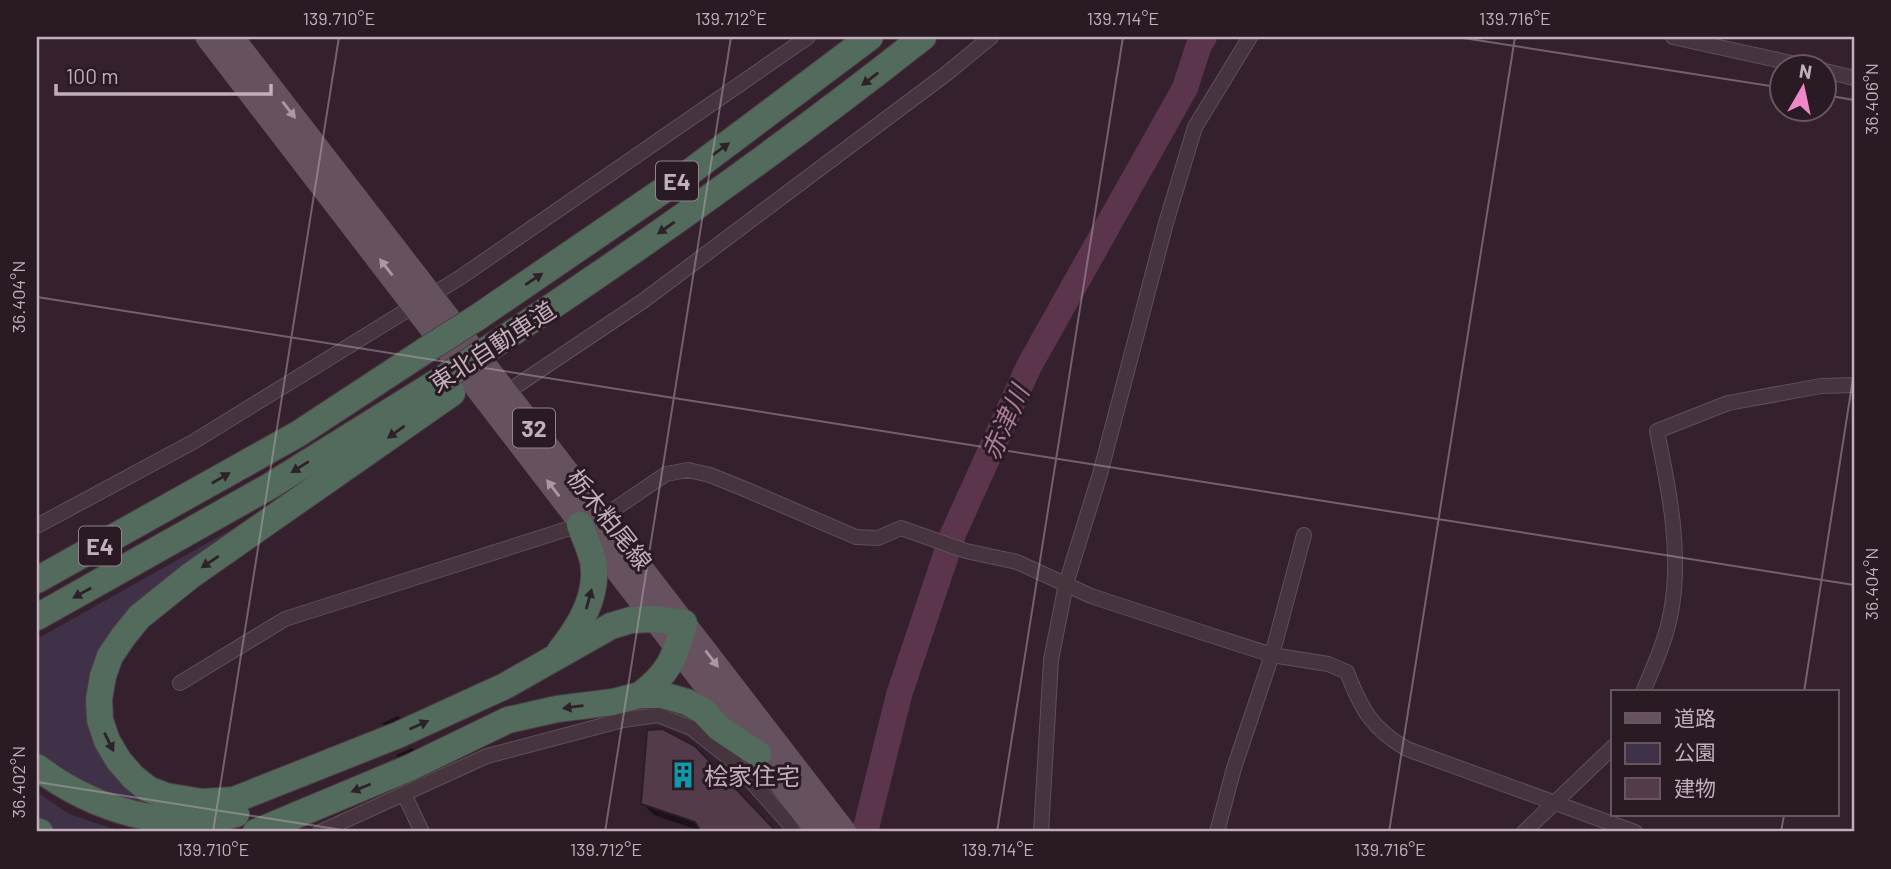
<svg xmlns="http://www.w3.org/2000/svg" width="1891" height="869" font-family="Barlow,'Noto Sans JP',sans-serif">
	<rect width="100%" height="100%" fill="#35212e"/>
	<!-- green -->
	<g fill="#3f3148">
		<polygon points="273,506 129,619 92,718 179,812 100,795 43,757 37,752 37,639"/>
		<polygon points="37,792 69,814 122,832 65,832 37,824"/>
	</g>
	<!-- shadow -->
	<g fill="#0007">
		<polygon points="398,716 407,724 391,733 382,723"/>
		<polygon points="412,748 421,757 405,765 396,755"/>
		<polygon points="707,760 775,832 703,832 654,815 642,803"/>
	</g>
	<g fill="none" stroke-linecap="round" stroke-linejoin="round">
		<!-- stream -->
		<polyline stroke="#5a354c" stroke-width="4.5" points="1188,37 1199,45"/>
		<!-- river -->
		<polyline stroke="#5a354c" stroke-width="26" points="865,832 899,695 953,534 1029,366 1185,88 1199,45 1204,37"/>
	</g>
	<!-- building -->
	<polygon fill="#533b4a" stroke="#2c1c26" stroke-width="2" points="663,729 695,746 777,832 701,832 695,822 641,804 647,730"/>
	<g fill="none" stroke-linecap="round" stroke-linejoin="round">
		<!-- minor casing -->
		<g stroke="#604f5a" stroke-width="16">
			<g id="minor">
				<polyline points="1673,37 1805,66"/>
				<polyline points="1825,71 1854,78"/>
				<polyline points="507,392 643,301 946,74 991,37"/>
				<polyline points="37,526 193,442 461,277 808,37"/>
				<path d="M180,683L285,619L580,525L613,510L666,474L688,470L710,475L747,490L856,537L878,538L901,528L966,551L1017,562L1091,596L1210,635L1272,655L1328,664L1347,672C1361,709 1372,729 1407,749L1635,832"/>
				<path d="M1643,692C1654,666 1666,640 1671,612C1682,552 1669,490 1657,431L1728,403L1821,386L1854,385"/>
				<polyline points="404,794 422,832"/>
				<polyline points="320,832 487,756 623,720 658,715 691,728 734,762 792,827"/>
				<polyline points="1041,832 1051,660 1066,584 1100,474 1166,223 1195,127 1250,37"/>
				<polyline points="1217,832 1234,768 1272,655 1304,535"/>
				<polyline points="1524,832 1613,747"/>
			</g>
		</g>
		<!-- primary casing -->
		<g stroke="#4f3e48" stroke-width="24">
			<g id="primary">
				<polyline points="207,37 818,832"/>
				<polyline points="232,37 845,832"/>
			</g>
		</g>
		<!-- motorway casing -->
		<g stroke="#4d3c47" stroke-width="28">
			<g id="motorway">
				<polyline points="478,317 690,172 870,37"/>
				<path d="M494,345C641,248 785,146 923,37"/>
				<path d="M452,393L190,576L139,617L123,637L110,656L103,676L99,699L100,720L107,741L119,761L133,777L148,789L166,796L202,802L234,800L398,735L505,686L611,626L631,620L655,619L684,623C675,658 669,673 640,695"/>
				<polyline points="37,580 298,434 426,350"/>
				<polyline points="37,617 270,486 442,379"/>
				<path d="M560,651C580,626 599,595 593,561C590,549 584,536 580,525"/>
				<path d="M37,767C92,809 168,833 236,814"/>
				<polyline points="37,831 40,832"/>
				<polyline points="256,832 409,768 508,720 557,709 613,702 640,695 662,695 687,702 703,711 719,728 758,754"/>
			</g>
		</g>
		<!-- minor -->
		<use href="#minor" stroke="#46353f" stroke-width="14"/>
		<!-- primary -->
		<use href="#primary" stroke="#66525f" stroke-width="23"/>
		<!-- motorway -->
		<use href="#motorway" stroke="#526b5c" stroke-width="26"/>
		<!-- motorway-bridge casing -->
		<g stroke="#4d3c47" stroke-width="28" stroke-linecap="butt">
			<g id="motorway-bridge">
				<polyline points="426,350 478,317"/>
				<polyline points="442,379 494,345"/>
			</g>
		</g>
		<!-- motorway-bridge -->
		<use href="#motorway-bridge" stroke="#526b5c" stroke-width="26"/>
	</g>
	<!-- one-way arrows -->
	<defs><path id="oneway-solid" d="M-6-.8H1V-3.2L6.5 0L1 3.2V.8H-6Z" transform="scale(1.75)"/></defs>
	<g fill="#2e222a">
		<use href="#oneway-solid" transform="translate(870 79) rotate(142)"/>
		<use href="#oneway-solid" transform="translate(721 149) rotate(-36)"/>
		<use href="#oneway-solid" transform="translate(666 228) rotate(145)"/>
		<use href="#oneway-solid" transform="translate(534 279) rotate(-34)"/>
		<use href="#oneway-solid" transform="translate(396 432) rotate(144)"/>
		<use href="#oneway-solid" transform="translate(300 467) rotate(148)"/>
		<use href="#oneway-solid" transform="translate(221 478) rotate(-30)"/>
		<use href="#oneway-solid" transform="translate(210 562) rotate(146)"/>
		<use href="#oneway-solid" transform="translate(82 593) rotate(151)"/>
		<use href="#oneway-solid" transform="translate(589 599) rotate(-75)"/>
		<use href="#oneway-solid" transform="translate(573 707) rotate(173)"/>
		<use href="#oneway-solid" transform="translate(419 725) rotate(-24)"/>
		<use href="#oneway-solid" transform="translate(109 742) rotate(64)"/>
		<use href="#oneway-solid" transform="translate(361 788) rotate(158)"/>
	</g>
	<g fill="#ab98a4">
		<use href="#oneway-solid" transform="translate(289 110) rotate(52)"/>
		<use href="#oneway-solid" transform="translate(386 267) rotate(-128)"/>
		<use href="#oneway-solid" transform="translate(553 488) rotate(-127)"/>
		<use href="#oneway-solid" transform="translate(712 659) rotate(52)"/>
	</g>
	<!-- ticks -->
	<path fill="none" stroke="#c2afbb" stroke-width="2" stroke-opacity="0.45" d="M1457,37L1783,88M1825,95L1854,100M37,297L1854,585M1804,692L1854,372M37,782L355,832M213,832L339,37M605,832L731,37M997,832L1123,37M1389,832L1515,37M1781,832L1784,815"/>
	<!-- icons -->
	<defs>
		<g id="building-bare" transform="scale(2.1)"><path d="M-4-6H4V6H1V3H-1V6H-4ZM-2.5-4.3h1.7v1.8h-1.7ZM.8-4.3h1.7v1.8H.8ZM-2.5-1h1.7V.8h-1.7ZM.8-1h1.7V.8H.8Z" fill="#0f9aa8" stroke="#2a1a24" stroke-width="2.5" paint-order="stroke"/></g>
	</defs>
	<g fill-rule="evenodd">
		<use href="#building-bare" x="683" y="775"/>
	</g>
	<g text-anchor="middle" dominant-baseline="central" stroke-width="6" stroke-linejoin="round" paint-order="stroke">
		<!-- shield labels -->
		<g fill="#2a1a24" stroke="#94828e" stroke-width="2">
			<rect x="656" y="161.5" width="42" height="39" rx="5"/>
			<rect x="513" y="408.5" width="42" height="39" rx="5"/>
			<rect x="79" y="526.5" width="42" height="39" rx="5"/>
		</g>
		<g font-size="23" font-weight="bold" fill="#c2afbb">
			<text x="677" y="181">E4</text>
			<text x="534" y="428">32</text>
			<text x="100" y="546">E4</text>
		</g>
		<!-- street labels -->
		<g font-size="24" fill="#c2afbb" stroke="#2a1a24">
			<text transform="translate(492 346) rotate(-33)">東北自動車道</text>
			<text transform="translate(610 519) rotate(52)">栃木粕尾線</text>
		</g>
		<!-- poi labels -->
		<g font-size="24" fill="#c2afbb" stroke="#2a1a24" text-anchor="start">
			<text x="704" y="775">桧家住宅</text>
		</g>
		<!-- water labels -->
		<g font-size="26" font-style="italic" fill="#a97998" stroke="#2a1a24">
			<text transform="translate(1004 422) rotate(-66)">赤津川</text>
		</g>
	</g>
	<!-- border -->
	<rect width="1891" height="869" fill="none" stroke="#2a1a24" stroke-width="77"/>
	<!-- legend -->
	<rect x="1611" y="690" width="228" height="126" fill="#2a1a24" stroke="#675660" stroke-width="2"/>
	<rect x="1625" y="713" width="35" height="10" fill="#66525f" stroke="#675660" stroke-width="2"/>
	<text x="1674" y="726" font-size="21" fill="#c2afbb">道路</text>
	<rect x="1625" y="743" width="35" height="21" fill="#3f3148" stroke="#675660" stroke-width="2"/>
	<text x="1674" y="760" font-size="21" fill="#c2afbb">公園</text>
	<rect x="1625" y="778" width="35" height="21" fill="#533b4a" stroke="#675660" stroke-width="2"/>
	<text x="1674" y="796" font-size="21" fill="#c2afbb">建物</text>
	<!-- north arrow -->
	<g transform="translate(1803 88) rotate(9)"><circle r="33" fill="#2a1a24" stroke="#675660" stroke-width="2"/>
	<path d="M0-5L12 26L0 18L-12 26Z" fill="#ef88c6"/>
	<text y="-10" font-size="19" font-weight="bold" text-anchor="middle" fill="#c2afbb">N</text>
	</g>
	<!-- scale -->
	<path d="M56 84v10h215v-10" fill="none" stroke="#c2afbb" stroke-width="3.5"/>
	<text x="66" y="84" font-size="21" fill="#c2afbb" stroke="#2a1a24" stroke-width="5" paint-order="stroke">100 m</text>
	<rect x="38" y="38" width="1815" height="792" fill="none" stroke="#c2afbb" stroke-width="2.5"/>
	<g font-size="18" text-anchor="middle" fill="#c2afbb">
		<text x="339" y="25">139.710°E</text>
		<text x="731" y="25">139.712°E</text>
		<text x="1123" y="25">139.714°E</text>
		<text x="1515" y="25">139.716°E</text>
		<text transform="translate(1872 99) rotate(-90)" y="6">36.406°N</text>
		<text transform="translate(19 297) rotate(-90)" y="6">36.404°N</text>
		<text transform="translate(1872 584) rotate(-90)" y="6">36.404°N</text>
		<text transform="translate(19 782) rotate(-90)" y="6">36.402°N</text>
		<text x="213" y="856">139.710°E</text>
		<text x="606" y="856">139.712°E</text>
		<text x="998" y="856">139.714°E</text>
		<text x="1390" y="856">139.716°E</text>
	</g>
</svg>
